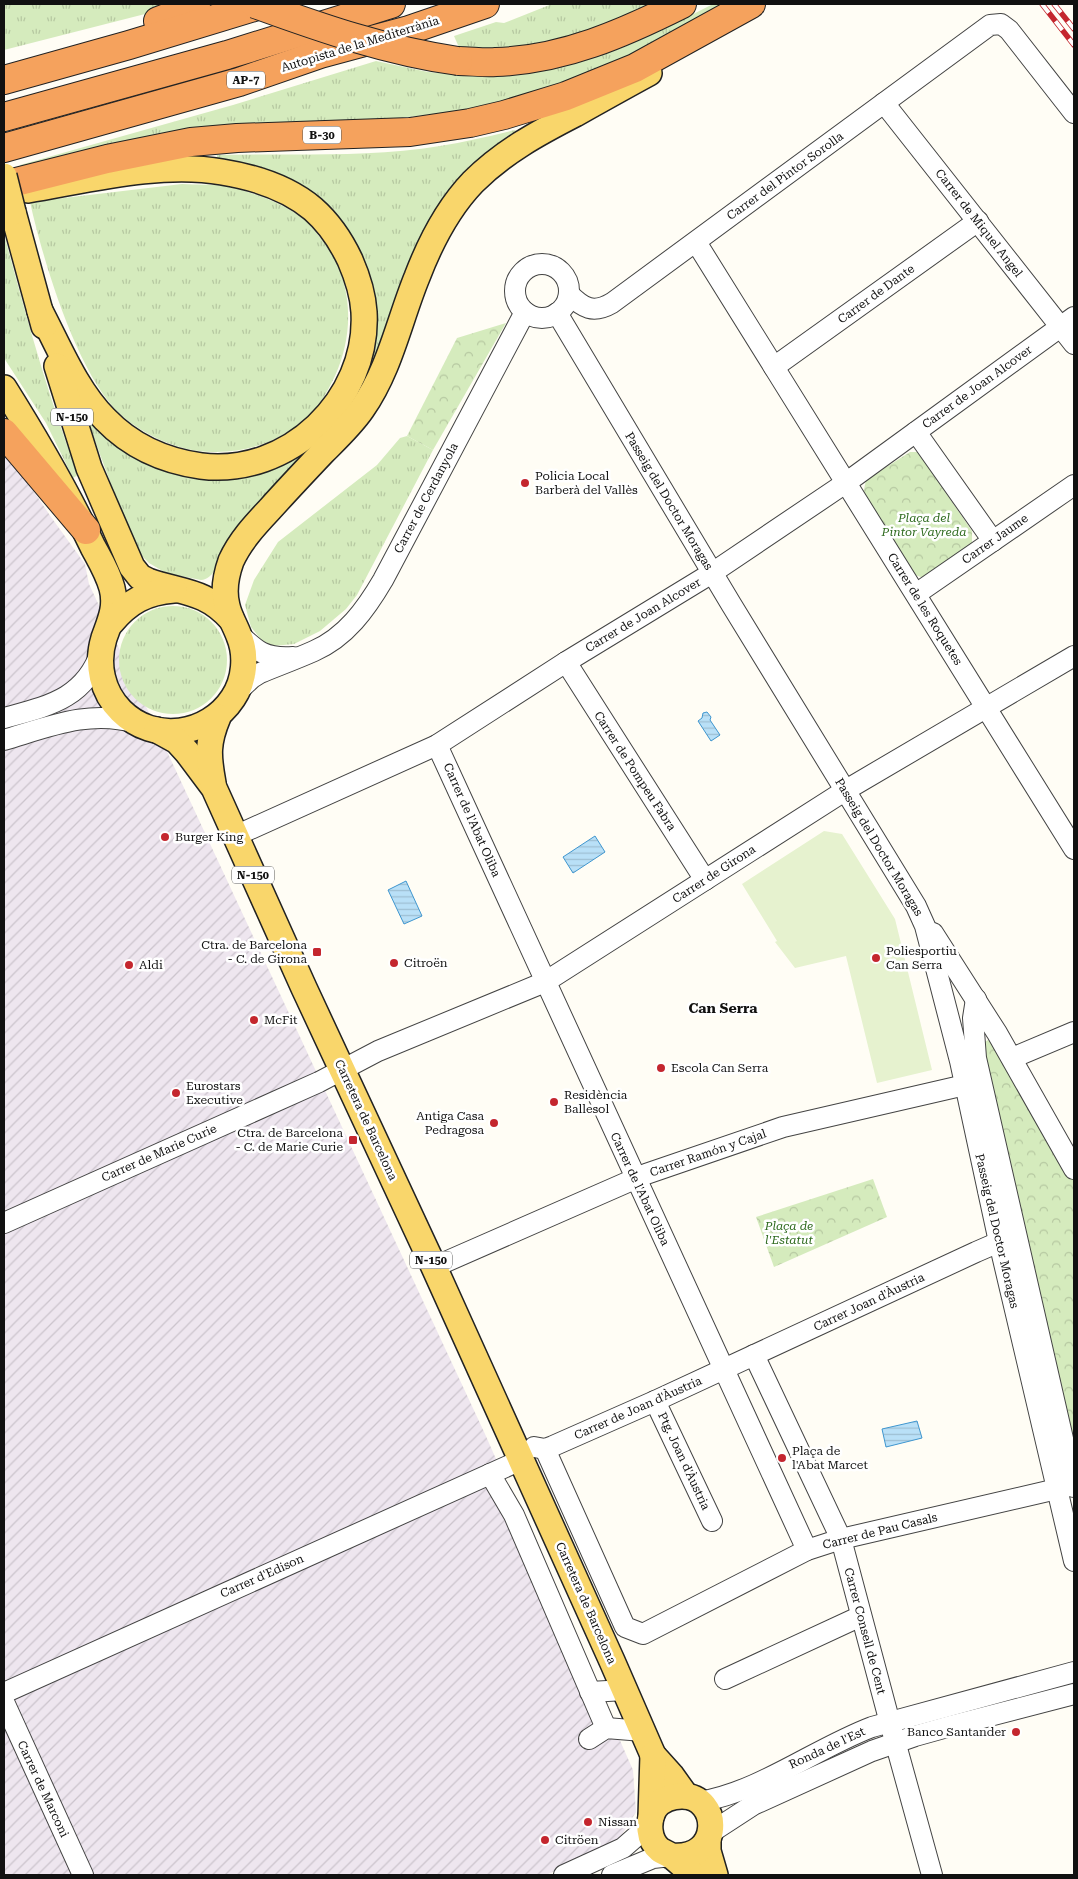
<svg xmlns="http://www.w3.org/2000/svg" width="1078" height="1879" font-family="'Roboto Serif',serif">
	<defs>
		<pattern id="industrial-furrows" width="10" height="10" patternUnits="userSpaceOnUse" patternTransform="scale(1.25)"><rect width="10" height="10" fill="#eee6ef"/><path d="M-1 1l2-2M0 10L10 0M9 11l2-2" fill="none" stroke="#cbc4cc"/></pattern>
		<pattern id="grass-tufts" width="24" height="20" patternUnits="userSpaceOnUse" patternTransform="scale(1.25)"><rect width="24" height="20" fill="#d5ebbd"/><path d="M3 7l-1-3M5 7V3M7 7l1-3M15 17l-1-3M17 17v-4M19 17l1-3" fill="none" stroke="#b6c8a1"/></pattern>
		<pattern id="park-crowns" width="20" height="18" patternUnits="userSpaceOnUse" patternTransform="scale(1.25)"><rect width="20" height="18" fill="#d5ebbd"/><path d="M2 6a3 3 0 1 1 6 0M12 15a3 3 0 1 1 6 0" fill="none" stroke="#b6c8a1"/></pattern>
		<pattern id="water-rules" width="6" height="5" patternUnits="userSpaceOnUse" patternTransform="scale(1.25)"><rect width="6" height="5" fill="#b9e0f7"/><path d="M0 2.5h6" fill="none" stroke="#9ebfd3"/></pattern>
	</defs>
	<rect width="100%" height="100%" fill="#fffdf5"/>
	<!-- industrial -->
	<polygon fill="url(#industrial-furrows)" points="4,447 51,517 85,564 89,584 485,1434 633,1770 636,1812 618,1841 546,1875 4,1875"/>
	<!-- grass -->
	<g fill="url(#grass-tufts)">
		<polygon points="4,4 168,4 145,14 4,50"/>
		<polygon points="552,4 667,4 549,48 461,52 454,36 496,22 504,23"/>
		<polygon points="713,4 728,4 647,49 570,82 476,109 383,120 22,172 20,165 233,105 376,61 428,72 470,76 508,76 586,60 619,49 664,29"/>
		<path d="M515,130L518,134L491,155L365,389L223,553C218,563 214,579 201,580L166,573L149,563L143,557L137,548L112,487L87,419L91,417L107,431L261,469L365,365L344,230L217,161V155C291,153 367,158 440,146C465,142 490,136 515,130Z"/>
		<path d="M182,184C196,185 211,184 225,186C250,191 286,204 305,220C310,224 314,230 318,235C353,275 356,329 335,376C328,390 321,405 309,415C283,440 251,452 216,452C183,453 146,437 121,415C77,375 43,260 30,202Z"/>
		<path d="M4,234C26,316 48,396 78,475L73,478L46,423L4,358Z"/>
		<polygon points="407,436 433,450 357,595 346,609 320,631 294,644 273,646 262,641 251,627 245,605 254,580 278,542 377,465 400,438"/>
		<circle cx="173" cy="660" r="54"/>
	</g>
	<!-- park -->
	<g fill="url(#park-crowns)">
		<polygon points="506,323 433,450 407,436 457,338"/>
		<polygon points="910,452 918,452 972,531 972,543 924,578 912,574 863,494 866,480"/>
		<polygon points="988,1040 1000,1047 1074,1172 1074,1443 980,1045"/>
		<polygon points="873,1179 887,1217 774,1267 756,1217"/>
	</g>
	<!-- pitch -->
	<polygon fill="#e6f2cf" points="824,831 842,834 895,919 932,1070 877,1083 846,956 795,968 775,942 777,941 742,884"/>
	<!-- water -->
	<g fill="url(#water-rules)" stroke="#3f96cf">
		<polygon points="707,712 711,717 710,720 720,735 711,741 698,721 702,718 703,713"/>
		<polygon points="595,836 605,852 573,873 563,857"/>
		<polygon points="406,881 422,916 404,924 388,890"/>
		<polygon points="917,1421 922,1438 886,1447 882,1429"/>
	</g>
	<g fill="none" stroke-linecap="round" stroke-linejoin="round">
		<!-- minor casing -->
		<g stroke="#444" stroke-width="22">
			<g id="minor">
				<polyline points="884,103 1074,344"/>
				<polyline points="696,242 1074,849"/>
				<circle cx="542" cy="291" r="27"/>
				<path d="M569,294C583,308 593,314 612,303L990,25L1001,24L1009,30L1074,113"/>
				<polyline points="557,313 731,604 916,906 925,926 960,1061 999,1242 1074,1561"/>
				<polyline points="774,367 978,221"/>
				<polyline points="916,432 993,541"/>
				<polyline points="916,594 1074,485"/>
				<path d="M237,632C256,651 265,659 293,657"/>
				<polyline points="566,662 705,880"/>
				<path d="M237,692L252,678L260,673C277,666 296,659 314,651C346,637 366,609 383,580L525,312"/>
				<path d="M4,718C48,706 85,699 101,651"/>
				<path d="M4,740C48,727 90,709 136,723"/>
				<polyline points="437,745 807,1550"/>
				<polyline points="235,836 437,745 566,662 712,573 847,482 1074,317"/>
				<polyline points="933,933 997,1033 1074,1169"/>
				<polyline points="976,999 973,1018 976,1058 1074,1487"/>
				<polyline points="1012,1058 1074,1032"/>
				<polyline points="4,1223 319,1082 378,1051 545,982 846,790 1074,656"/>
				<polyline points="434,1267 646,1174 783,1127 965,1085"/>
				<polyline points="754,1355 841,1539 890,1723 932,1875"/>
				<polyline points="655,1401 712,1521"/>
				<polyline points="534,1447 545,1449 553,1446 655,1401 976,1252 999,1242 1016,1239"/>
				<polyline points="545,1449 625,1627 643,1634 807,1550 841,1539 1074,1485"/>
				<polyline points="490,1474 514,1515 606,1728"/>
				<polyline points="725,1679 861,1616"/>
				<polyline points="590,1692 625,1690"/>
				<polyline points="4,1693 521,1460"/>
				<polyline points="4,1702 83,1875"/>
				<polyline points="589,1739 606,1728 643,1731"/>
				<path d="M699,1802C760,1792 814,1749 872,1727L1074,1672"/>
				<polyline points="710,1833 753,1805 872,1751 915,1736 951,1726 1074,1694"/>
				<polyline points="564,1875 623,1848 639,1834 650,1819"/>
				<polyline points="612,1875 653,1858 671,1856"/>
			</g>
		</g>
		<!-- major casing -->
		<g stroke="#222" stroke-width="28">
			<g id="major">
				<path d="M28,190C88,180 161,161 222,172C253,177 288,188 313,209C329,223 341,241 350,260C357,276 363,295 364,312C369,400 288,477 201,466C165,461 131,446 105,419C76,390 59,347 40,311"/>
				<polyline points="13,212 44,326"/>
				<path d="M57,366L89,468L132,567L140,577L148,581C182,593 205,590 231,619"/>
				<path d="M4,388C36,439 67,492 93,547C100,560 108,573 112,588C117,607 110,621 104,638C96,664 102,692 121,711C154,744 208,736 233,698C245,680 247,655 239,636C235,625 229,616 227,606C223,591 226,575 231,561C240,541 255,525 270,509C287,490 305,471 323,452C337,438 351,425 362,409C390,369 399,321 417,277C430,243 448,208 473,182C503,152 538,133 575,114C600,100 625,86 649,73"/>
				<path d="M111,623C128,602 146,592 174,590"/>
				<polyline points="157,730 177,741 187,752 214,788 304,988 434,1267 612,1661 653,1755 671,1775 686,1796"/>
				<path d="M213,783C208,756 207,743 218,717"/>
				<polyline points="651,1817 653,1755"/>
				<polyline points="708,1840 708,1851 715,1875"/>
				<path d="M671,1856C723,1861 721,1796 682,1796C671,1796 662,1799 655,1808C647,1821 648,1840 660,1850C665,1853 669,1854 673,1857C680,1863 687,1869 693,1875"/>
			</g>
		</g>
		<!-- highway casing -->
		<g stroke="#222" stroke-width="30">
			<g id="highway">
				<polyline points="158,21 182,12 196,4"/>
				<path d="M458,61C471,61 484,63 496,62C563,60 624,33 682,4"/>
				<polyline points="4,80 129,45 264,4"/>
				<polyline points="4,117 227,55 391,4"/>
				<polyline points="4,148 239,82 320,54 409,30 485,4"/>
				<polyline points="4,185 107,159 191,142 237,138 410,132 470,123 504,115 566,96 635,68 751,4"/>
				<polyline points="4,433 86,530"/>
			</g>
		</g>
		<!-- minor -->
		<use href="#minor" stroke="#fff" stroke-width="20"/>
		<!-- major -->
		<use href="#major" stroke="#f9d66b" stroke-width="25"/>
		<!-- highway -->
		<use href="#highway" stroke="#f5a25d" stroke-width="28"/>
		<!-- rail casing -->
		<g stroke="#c4262e" stroke-width="5.5">
			<g id="rail">
				<polyline points="1042,4 1074,45"/>
				<polyline points="1054,4 1074,29"/>
			</g>
		</g>
		<!-- rail -->
		<use href="#rail" stroke="#fff" stroke-width="4" stroke-dasharray="11" stroke-linecap="butt"/>
		<!-- major-bridge casing -->
		<g stroke="#222" stroke-width="28" stroke-linecap="butt">
			<polyline id="major-bridge" points="4,176 13,212"/>
		</g>
		<!-- highway-bridge casing -->
		<g stroke="#222" stroke-width="30" stroke-linecap="butt">
			<path id="highway-bridge" d="M255,4C321,28 387,51 458,61"/>
		</g>
		<!-- major-bridge -->
		<use href="#major-bridge" stroke="#f9d66b" stroke-width="25"/>
		<!-- highway-bridge -->
		<use href="#highway-bridge" stroke="#f5a25d" stroke-width="28"/>
	</g>
	<!-- markers -->
	<g fill="#c4262e" stroke="#fff" stroke-width="2">
		<circle cx="525" cy="483" r="5"/>
		<circle cx="165" cy="837" r="5"/>
		<rect x="312" y="947" width="10" height="10" rx="2.5"/>
		<circle cx="876" cy="958" r="5"/>
		<circle cx="394" cy="963" r="5"/>
		<circle cx="129" cy="965" r="5"/>
		<circle cx="254" cy="1020" r="5"/>
		<circle cx="661" cy="1068" r="5"/>
		<circle cx="176" cy="1093" r="5"/>
		<circle cx="554" cy="1102" r="5"/>
		<circle cx="494" cy="1123" r="5"/>
		<rect x="348" y="1135" width="10" height="10" rx="2.5"/>
		<circle cx="782" cy="1458" r="5"/>
		<circle cx="1016" cy="1732" r="5"/>
		<circle cx="588" cy="1822" r="5"/>
		<circle cx="545" cy="1840" r="5"/>
	</g>
	<g text-anchor="middle" dominant-baseline="central" stroke-width="5" stroke-linejoin="round" paint-order="stroke">
		<!-- shield labels -->
		<g fill="#fff" stroke="#585858" stroke-width="1">
			<rect x="227" y="71.5" width="38" height="17" rx="4"/>
			<rect x="303" y="126.5" width="38" height="17" rx="4"/>
			<rect x="51" y="408.5" width="42" height="17" rx="4"/>
			<rect x="232" y="866.5" width="42" height="17" rx="4"/>
			<rect x="410" y="1251.5" width="42" height="17" rx="4"/>
		</g>
		<g font-size="11" font-weight="bold" fill="#111">
			<text x="246" y="80">AP-7</text>
			<text x="322" y="135">B-30</text>
			<text x="72" y="417">N-150</text>
			<text x="253" y="875">N-150</text>
			<text x="431" y="1260">N-150</text>
		</g>
		<!-- street labels -->
		<g font-size="12" fill="#111" stroke="#fff">
			<text transform="translate(360 44) rotate(-17)">Autopista de la Mediterrània</text>
			<text transform="translate(785 176) rotate(-36)">Carrer del Pintor Sorolla</text>
			<text transform="translate(979 223) rotate(52)">Carrer de Miquel Angel</text>
			<text transform="translate(876 294) rotate(-36)">Carrer de Dante</text>
			<text transform="translate(977 387) rotate(-36)">Carrer de Joan Alcover</text>
			<text transform="translate(426 498) rotate(-62)">Carrer de Cerdanyola</text>
			<text transform="translate(669 501) rotate(59)">Passeig del Doctor Moragas</text>
			<text transform="translate(995 539) rotate(-35)">Carrer Jaume</text>
			<text transform="translate(925 609) rotate(58)">Carrer de les Roquetes</text>
			<text transform="translate(643 615) rotate(-31)">Carrer de Joan Alcover</text>
			<text transform="translate(635 771) rotate(57)">Carrer de Pompeu Fabra</text>
			<text transform="translate(472 820) rotate(66)">Carrer de l'Abat Oliba</text>
			<text transform="translate(879 847) rotate(59)">Passeig del Doctor Moragas</text>
			<text transform="translate(714 874) rotate(-33)">Carrer de Girona</text>
			<text transform="translate(366 1120) rotate(65)">Carretera de Barcelona</text>
			<text transform="translate(159 1153) rotate(-24)">Carrer de Marie Curie</text>
			<text transform="translate(708 1153) rotate(-19)">Carrer Ramón y Cajal</text>
			<text transform="translate(640 1189) rotate(65)">Carrer de l'Abat Oliba</text>
			<text transform="translate(997 1231) rotate(77)">Passeig del Doctor Moragas</text>
			<text transform="translate(869 1302) rotate(-25)">Carrer Joan d'Àustria</text>
			<text transform="translate(638 1408) rotate(-24)">Carrer de Joan d'Àustria</text>
			<text transform="translate(684 1461) rotate(65)">Ptg. Joan d'Àustria</text>
			<text transform="translate(880 1531) rotate(-14)">Carrer de Pau Casals</text>
			<text transform="translate(262 1576) rotate(-24)">Carrer d'Edison</text>
			<text transform="translate(586 1603) rotate(66)">Carretera de Barcelona</text>
			<text transform="translate(865 1631) rotate(75)">Carrer Consell de Cent</text>
			<text transform="translate(827 1748) rotate(-25)">Ronda de l'Est</text>
			<text transform="translate(43 1789) rotate(65)">Carrer de Marconi</text>
		</g>
		<!-- poi labels -->
		<g font-size="12" fill="#111" stroke="#fff" text-anchor="start">
			<text x="535" y="476">Policia Local<tspan x="535" dy="14">Barberà del Vallès</tspan></text>
			<text x="175" y="837">Burger King</text>
			<text x="307" y="945" text-anchor="end">Ctra. de Barcelona<tspan x="307" dy="14">- C. de Girona</tspan></text>
			<text x="886" y="951">Poliesportiu<tspan x="886" dy="14">Can Serra</tspan></text>
			<text x="404" y="963">Citroën</text>
			<text x="139" y="965">Aldi</text>
			<text x="264" y="1020">McFit</text>
			<text x="671" y="1068">Escola Can Serra</text>
			<text x="186" y="1086">Eurostars<tspan x="186" dy="14">Executive</tspan></text>
			<text x="564" y="1095">Residència<tspan x="564" dy="14">Ballesol</tspan></text>
			<text x="484" y="1116" text-anchor="end">Antiga Casa<tspan x="484" dy="14">Pedragosa</tspan></text>
			<text x="343" y="1133" text-anchor="end">Ctra. de Barcelona<tspan x="343" dy="14">- C. de Marie Curie</tspan></text>
			<text x="792" y="1451">Plaça de<tspan x="792" dy="14">l'Abat Marcet</tspan></text>
			<text x="1006" y="1732" text-anchor="end">Banco Santander</text>
			<text x="598" y="1822">Nissan</text>
			<text x="555" y="1840">Citröen</text>
		</g>
		<!-- park labels -->
		<g font-size="12" font-style="italic" fill="#2f6b1f" stroke="#fff">
			<text x="924" y="518">Plaça del<tspan x="924" dy="14">Pintor Vayreda</tspan></text>
			<text x="789" y="1226">Plaça de<tspan x="789" dy="14">l'Estatut</tspan></text>
		</g>
		<!-- neighbourhood labels -->
		<g font-size="14" font-weight="bold" fill="#111" stroke="#fff">
			<text x="723" y="1008">Can Serra</text>
		</g>
	</g>
	<!-- border -->
	<rect width="1078" height="1879" fill="none" stroke="#111111" stroke-width="10"/>
</svg>
